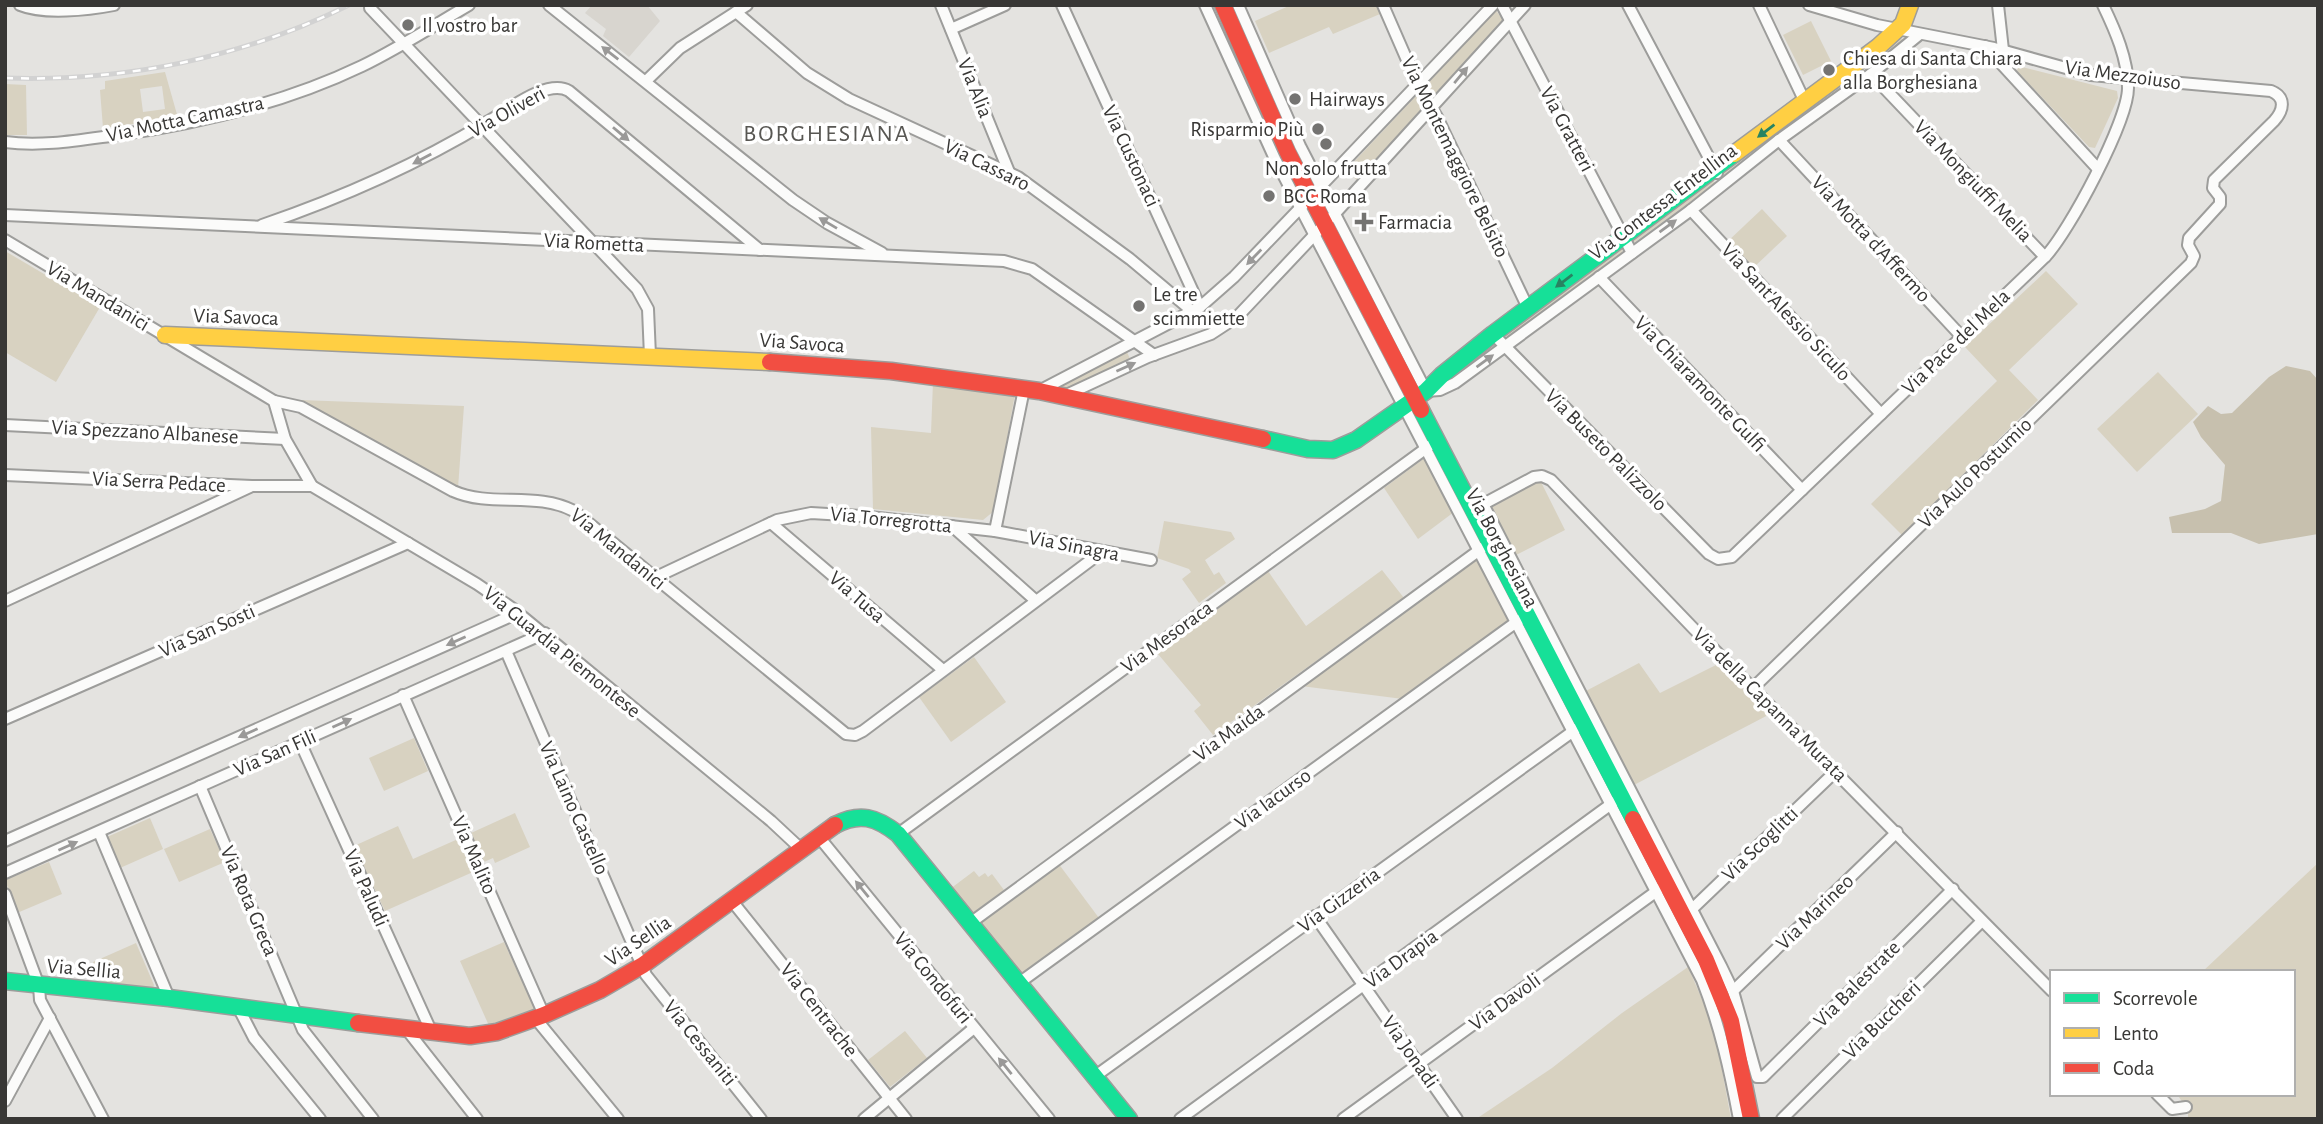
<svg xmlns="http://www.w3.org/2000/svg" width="2323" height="1124" font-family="'Alegreya Sans',sans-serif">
	<rect width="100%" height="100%" fill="#e4e3e0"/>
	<!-- built -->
	<polygon fill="#d8d5cf" points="592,5 647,5 660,21 629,57 603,36 606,29 585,13"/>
	<!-- green -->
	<g fill="#d8d2c1" fill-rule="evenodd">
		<polygon points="1291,5 1376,5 1380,14 1333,34 1329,27 1269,53 1255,21"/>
		<polygon points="1495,9 1505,23 1433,103 1423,87"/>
		<polygon points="1811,21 1831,61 1803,75 1783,35"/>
		<polygon points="1899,38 1904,39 1905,43 1728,174 1723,175 1721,173"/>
		<polygon points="2018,66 2117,91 2118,98 2095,148 2089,147 2017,71"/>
		<path d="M165,72L178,118L103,128L100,90L105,89V81ZM162,86L165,109L143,112L140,89Z"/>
		<polygon points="5,84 26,85 27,135 5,135"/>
		<polygon points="1416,96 1424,109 1357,180 1352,176 1356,171 1350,166"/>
		<polygon points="1712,178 1715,183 1712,186 1631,245 1631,237"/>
		<polygon points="1762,209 1787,236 1752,269 1727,242"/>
		<polygon points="1623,247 1622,254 1512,336 1507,337 1506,334"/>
		<polygon points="5,251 100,307 56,382 5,352"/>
		<polygon points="2046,271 2078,304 2009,370 2038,400 1902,535 1871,504 1997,381 1965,347"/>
		<polygon points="1127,352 1131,361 1070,388 1061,389 1063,384"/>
		<polygon points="2158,372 2198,414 2137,472 2097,429"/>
		<polygon points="933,382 1015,394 994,511 983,520 873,509 871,427 931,433"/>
		<polygon points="300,400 464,406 458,488"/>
		<polygon points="1426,457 1454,512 1418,539 1384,488"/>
		<polygon points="1540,480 1565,530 1514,556 1489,506"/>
		<polygon points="1164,521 1231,532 1235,539 1205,560 1214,575 1219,572 1226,583 1199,603 1182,579 1191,572 1189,569 1157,558"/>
		<polygon points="1478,555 1509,621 1403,699 1301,686"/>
		<polygon points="1382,570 1404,598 1213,735 1194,711 1201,705 1158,654 1268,571 1306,626"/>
		<polygon points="974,657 1006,702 951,742 919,697"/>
		<polygon points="1639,663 1660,693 1718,664 1772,713 1634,785 1584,692"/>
		<polygon points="414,738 428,771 384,791 369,758"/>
		<polygon points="515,813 530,847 495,863 493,858 484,862 471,833"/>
		<polygon points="150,818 163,849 120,868 107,837"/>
		<polygon points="398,826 413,859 458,839 473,872 385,911 354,846"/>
		<polygon points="210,829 225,862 179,882 164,849"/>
		<polygon points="49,862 62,894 17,913 5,880"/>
		<polygon points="1058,863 1099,918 1020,978 978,924"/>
		<polygon points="2318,863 2318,1119 2188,1119 2188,1111 2177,1094 2293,1094 2293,972 2202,972"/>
		<polygon points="974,871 979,877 985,873 988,877 992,874 1004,890 970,915 950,889"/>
		<polygon points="504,942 536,1012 490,1028 460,961"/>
		<polygon points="136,943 154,985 153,989 102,983 93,962"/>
		<polygon points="1688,967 1708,1013 1718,1048 1731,1119 1476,1119 1552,1068 1622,1013"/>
		<polygon points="905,1031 927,1058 890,1087 868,1060"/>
	</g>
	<!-- forest -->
	<polygon fill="#c7c0ae" points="2286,366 2310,371 2318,380 2318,534 2259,544 2231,533 2172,533 2169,517 2205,509 2221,501 2225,465 2201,437 2193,422 2208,406 2221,414 2232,413 2269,377"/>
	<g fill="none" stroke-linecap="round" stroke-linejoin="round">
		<!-- street casing -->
		<g stroke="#9d9d9b" stroke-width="14">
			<g id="street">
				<path d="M20,5C44,15 88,10 114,5"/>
				<polyline points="549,5 793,200 827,223 882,253"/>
				<polyline points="941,5 1009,172"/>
				<polyline points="1062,5 1200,307"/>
				<path d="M1205,5L1275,159L1702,980C1720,1026 1730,1071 1739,1119"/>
				<polyline points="1238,5 1300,146 1426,391 1440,390 1455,383 1691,210 1779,140 1871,74 1920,34"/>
				<polyline points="1383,5 1417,83 1437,117 1528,308"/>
				<polyline points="1502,5 1632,253"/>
				<polyline points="1628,5 1717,173"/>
				<polyline points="1759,5 1805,102"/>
				<polyline points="1998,5 2003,50"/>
				<polyline points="370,8 637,289 648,309 650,356"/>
				<polyline points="736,12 807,73 849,99 1018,177 1130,259 1192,311"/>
				<polyline points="951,29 1005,5"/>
				<polyline points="1985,46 2098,169"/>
				<polyline points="1871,74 2045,257"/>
				<polyline points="646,81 680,48 747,5"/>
				<polyline points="1779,140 1962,337"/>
				<path d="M5,142C42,147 80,140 117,135C201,123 285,103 362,66C399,48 433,26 469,5"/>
				<polyline points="1316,191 1493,5"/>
				<polyline points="1691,210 1881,414"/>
				<polyline points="5,215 1004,261 1032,269 1154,355"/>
				<polyline points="1331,218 1525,5"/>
				<path d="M262,225C341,198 416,165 487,122C507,111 547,78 569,91L760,250"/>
				<path d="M5,240L274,401L301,407L453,491C491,508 536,491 574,511L846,734L855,735L863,731L1103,551"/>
				<polyline points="1599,277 1802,490"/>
				<path d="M1493,334L1709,554L1718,559L1732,557L2045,257C2069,232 2128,121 2128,88C2128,59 2115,30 2103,5"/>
				<polyline points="1039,391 1200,307 1234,277 1305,203"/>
				<polyline points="1064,396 1148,357 1211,334 1237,317 1320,229"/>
				<polyline points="274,401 285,439 312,486 477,584 512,608 771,821 801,849"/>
				<polyline points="5,425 285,439"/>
				<polyline points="5,475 252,486 312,486"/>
				<polyline points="1483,504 1721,966 1733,991 1757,1077 1763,1077 1767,1073 1953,889"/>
				<polyline points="1478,507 1534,477 1542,476 1551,480 1694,629 2052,991"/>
				<polyline points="771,523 943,670"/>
				<polyline points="952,526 1035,600"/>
				<polyline points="995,531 1024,389"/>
				<polyline points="654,578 777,520 811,513 861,516 995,531 1151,560"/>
				<polyline points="5,601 250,487"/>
				<polyline points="506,651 646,975 761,1119"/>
				<path d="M1753,688L2191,263L2194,256L2188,245L2189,238L2220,204V197L2213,188L2214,180L2274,121C2284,110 2286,97 2271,91L2091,75L1994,48L1877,25L1809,5"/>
				<polyline points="403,695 544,1015"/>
				<polyline points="5,719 408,543"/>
				<polyline points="300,742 432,1033"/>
				<polyline points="200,786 303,1030 373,1119"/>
				<polyline points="99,832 169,998"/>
				<polyline points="898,834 1432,444"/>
				<polyline points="819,837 1049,1119"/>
				<polyline points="5,841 518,613"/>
				<polyline points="5,873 545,633"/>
				<polyline points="5,894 39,986 40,1000 103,1119"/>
				<polyline points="732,901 906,1119"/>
				<polyline points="1689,912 1836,771"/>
				<polyline points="1315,916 1457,1119"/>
				<polyline points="969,924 1485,546"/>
				<polyline points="1019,983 1522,618"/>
				<polyline points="1733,991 1897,832"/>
				<polyline points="238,1007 254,1038 320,1119"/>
				<polyline points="536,1019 618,1119"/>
				<polyline points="407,1030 477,1119"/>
				<polyline points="1094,1077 1579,727"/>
				<polyline points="2157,1094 2172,1109 2186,1107"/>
				<polyline points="5,1101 50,1018"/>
				<polyline points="864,1119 974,1028"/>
				<polyline points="1180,1119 1614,802"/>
				<polyline points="1343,1119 1661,888"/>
				<polyline points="1782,1119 1981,922"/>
			</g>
		</g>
		<!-- fast casing -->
		<g stroke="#9d9d9b" stroke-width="19">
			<g id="fast">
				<polyline points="1421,410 1633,819"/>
				<polyline points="1263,439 1308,449 1333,450 1356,440 1426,391 1442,375 1493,334 1734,154"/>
				<path d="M835,825C860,812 876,817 898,834L1129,1119"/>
				<polyline points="5,981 169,998 358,1023"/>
			</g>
		</g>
		<!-- slow casing -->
		<g stroke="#9d9d9b" stroke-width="19">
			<g id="slow">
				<polyline points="1734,154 1878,47 1903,24 1910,5"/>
				<polyline points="165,335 770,362"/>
			</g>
		</g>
		<!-- jam casing -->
		<g stroke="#9d9d9b" stroke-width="19">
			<g id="jam">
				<polyline points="1223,5 1288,153 1421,410"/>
				<polyline points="770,362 891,371 1039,391 1263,439"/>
				<polyline points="1633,819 1706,960 1731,1021 1751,1119"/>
				<polyline points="358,1023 470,1036 497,1032 544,1015 600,990 643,965 835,825"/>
			</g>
		</g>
		<!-- street -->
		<use href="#street" stroke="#fbfbfa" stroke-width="10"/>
		<!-- fast -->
		<use href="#fast" stroke="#16e098" stroke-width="16"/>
		<!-- slow -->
		<use href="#slow" stroke="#ffcf43" stroke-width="16"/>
		<!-- jam -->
		<use href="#jam" stroke="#f24e42" stroke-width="16"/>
		<!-- rail casing -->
		<g stroke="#d2d2d2" stroke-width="5">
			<path id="rail" d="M5,78C124,82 242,58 349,5"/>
		</g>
		<!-- rail -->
		<use href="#rail" stroke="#fff" stroke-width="2.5" stroke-dasharray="8" stroke-linecap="butt"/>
	</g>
	<!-- one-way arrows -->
	<defs><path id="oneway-solid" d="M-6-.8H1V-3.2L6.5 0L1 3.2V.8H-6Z" transform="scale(1.75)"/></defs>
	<g fill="#9a9998">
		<use href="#oneway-solid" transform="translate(610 53) rotate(-142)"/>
		<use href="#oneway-solid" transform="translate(1461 75) rotate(-50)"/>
		<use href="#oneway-solid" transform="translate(621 134) rotate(40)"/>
		<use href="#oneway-solid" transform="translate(422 159) rotate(152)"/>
		<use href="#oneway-solid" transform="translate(828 223) rotate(-149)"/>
		<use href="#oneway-solid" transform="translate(1668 226) rotate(-36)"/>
		<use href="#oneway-solid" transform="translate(1254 257) rotate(134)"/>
		<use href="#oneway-solid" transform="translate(1485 361) rotate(-36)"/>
		<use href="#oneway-solid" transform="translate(1126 367) rotate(-24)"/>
		<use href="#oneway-solid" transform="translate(456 641) rotate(156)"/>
		<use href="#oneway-solid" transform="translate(342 723) rotate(-24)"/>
		<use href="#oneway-solid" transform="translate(248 733) rotate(156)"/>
		<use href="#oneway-solid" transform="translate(68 846) rotate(-24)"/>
		<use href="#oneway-solid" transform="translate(862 889) rotate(-129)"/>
		<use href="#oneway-solid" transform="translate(1005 1066) rotate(-129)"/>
	</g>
	<g fill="#298362">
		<use href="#oneway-solid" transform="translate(1766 131) rotate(143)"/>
		<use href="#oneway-solid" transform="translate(1564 281) rotate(143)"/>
	</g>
	<!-- markers -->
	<g fill="#747371" stroke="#fff" stroke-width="2.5">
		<circle cx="408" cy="25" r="7"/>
		<circle cx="1829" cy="70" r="7"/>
		<circle cx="1295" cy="99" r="7"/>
		<circle cx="1318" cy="129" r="7"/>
		<circle cx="1326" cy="144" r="7"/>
		<circle cx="1269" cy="196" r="7"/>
		<path d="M1360.5 211.5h7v7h7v7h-7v7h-7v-7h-7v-7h7z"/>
		<circle cx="1139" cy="306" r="7"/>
	</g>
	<g text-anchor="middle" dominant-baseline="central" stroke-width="7" stroke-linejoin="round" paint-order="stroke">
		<!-- poi labels -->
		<g font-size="21" fill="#383735" stroke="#fff" text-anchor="start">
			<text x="422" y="25">Il vostro bar</text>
			<text x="1843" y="58">Chiesa di Santa Chiara<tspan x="1843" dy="24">alla Borghesiana</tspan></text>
			<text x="1309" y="99">Hairways</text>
			<text x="1304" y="129" text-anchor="end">Risparmio Più</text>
			<text x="1326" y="168" text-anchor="middle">Non solo frutta</text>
			<text x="1283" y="196">BCC Roma</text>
			<text x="1378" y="222">Farmacia</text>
			<text x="1153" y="294">Le tre<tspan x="1153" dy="24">scimmiette</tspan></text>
		</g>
		<!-- street labels -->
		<g font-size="21" fill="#383735" stroke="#fff">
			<text transform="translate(2123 75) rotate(8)">Via Mezzoiuso</text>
			<text transform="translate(975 88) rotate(68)">Via Alia</text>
			<text transform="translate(507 112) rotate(-29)">Via Oliveri</text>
			<text transform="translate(185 119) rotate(-12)">Via Motta Camastra</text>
			<text transform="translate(1567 129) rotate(62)">Via Gratteri</text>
			<text transform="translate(1131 156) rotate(65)">Via Custonaci</text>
			<text transform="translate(1455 157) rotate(64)">Via Montemaggiore Belsito</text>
			<text transform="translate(987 165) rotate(26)">Via Cassaro</text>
			<text transform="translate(1973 181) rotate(46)">Via Mongiuffi Melia</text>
			<text transform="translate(1663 202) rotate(-37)">Via Contessa Entellina</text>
			<text transform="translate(1871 239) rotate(47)">Via Motta d'Affermo</text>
			<text transform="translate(594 243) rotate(3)">Via Rometta</text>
			<text transform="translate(98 296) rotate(31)">Via Mandanici</text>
			<text transform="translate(1786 312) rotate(47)">Via Sant'Alessio Siculo</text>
			<text transform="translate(236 317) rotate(2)">Via Savoca</text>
			<text transform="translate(1956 342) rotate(-44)">Via Pace del Mela</text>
			<text transform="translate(802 343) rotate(4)">Via Savoca</text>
			<text transform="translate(1700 384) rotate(46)">Via Chiaramonte Gulfi</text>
			<text transform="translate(145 432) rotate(3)">Via Spezzano Albanese</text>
			<text transform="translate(1606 450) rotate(45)">Via Buseto Palizzolo</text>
			<text transform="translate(1975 473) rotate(-44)">Via Aulo Postumio</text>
			<text transform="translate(159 482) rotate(3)">Via Serra Pedace</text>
			<text transform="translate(891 520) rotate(6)">Via Torregrotta</text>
			<text transform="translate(1074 546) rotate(11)">Via Sinagra</text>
			<text transform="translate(1502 548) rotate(62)">Via Borghesiana</text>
			<text transform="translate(618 549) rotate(39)">Via Mandanici</text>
			<text transform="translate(857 597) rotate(41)">Via Tusa</text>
			<text transform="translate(207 631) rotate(-24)">Via San Sosti</text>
			<text transform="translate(1167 637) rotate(-36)">Via Mesoraca</text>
			<text transform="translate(562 652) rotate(39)">Via Guardia Piemontese</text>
			<text transform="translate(1770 705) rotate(45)">Via della Capanna Murata</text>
			<text transform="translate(1229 733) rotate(-36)">Via Maida</text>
			<text transform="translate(275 753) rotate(-24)">Via San Fili</text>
			<text transform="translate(1273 799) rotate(-36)">Via Iacurso</text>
			<text transform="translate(574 808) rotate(66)">Via Laino Castello</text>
			<text transform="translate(1760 844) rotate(-44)">Via Scoglitti</text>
			<text transform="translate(474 855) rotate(66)">Via Malito</text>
			<text transform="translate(366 888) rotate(66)">Via Paludi</text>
			<text transform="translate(1339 900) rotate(-36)">Via Gizzeria</text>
			<text transform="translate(249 901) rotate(67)">Via Rota Greca</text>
			<text transform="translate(1815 912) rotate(-44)">Via Marineo</text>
			<text transform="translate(638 941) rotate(-34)">Via Sellia</text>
			<text transform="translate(1401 959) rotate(-36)">Via Drapia</text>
			<text transform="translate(84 969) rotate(5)">Via Sellia</text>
			<text transform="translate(933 978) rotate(51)">Via Condofuri</text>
			<text transform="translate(1857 984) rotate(-45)">Via Balestrate</text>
			<text transform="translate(1505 1002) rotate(-36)">Via Davoli</text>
			<text transform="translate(819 1010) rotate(52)">Via Centrache</text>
			<text transform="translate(1882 1020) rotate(-45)">Via Buccheri</text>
			<text transform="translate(700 1043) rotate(51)">Via Cessaniti</text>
			<text transform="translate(1410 1052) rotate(55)">Via Jonadi</text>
		</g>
		<!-- quarter labels -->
		<g font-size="24" letter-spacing="2" fill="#585753" stroke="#fff">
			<text x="827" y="134">BORGHESIANA</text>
		</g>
	</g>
	<!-- border -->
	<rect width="2323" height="1124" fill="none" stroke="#383735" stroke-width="14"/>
	<!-- legend -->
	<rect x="2050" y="970" width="245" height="126" fill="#ffffff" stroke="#afafae" stroke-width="2"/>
	<rect x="2064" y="993" width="35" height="10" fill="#16e098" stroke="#afafae" stroke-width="2"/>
	<text x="2113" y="1005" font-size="21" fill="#383735">Scorrevole</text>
	<rect x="2064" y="1028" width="35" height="10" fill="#ffcf43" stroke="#afafae" stroke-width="2"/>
	<text x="2113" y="1040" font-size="21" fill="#383735">Lento</text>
	<rect x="2064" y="1063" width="35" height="10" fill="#f24e42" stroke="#afafae" stroke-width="2"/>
	<text x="2113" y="1075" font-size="21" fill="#383735">Coda</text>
</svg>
